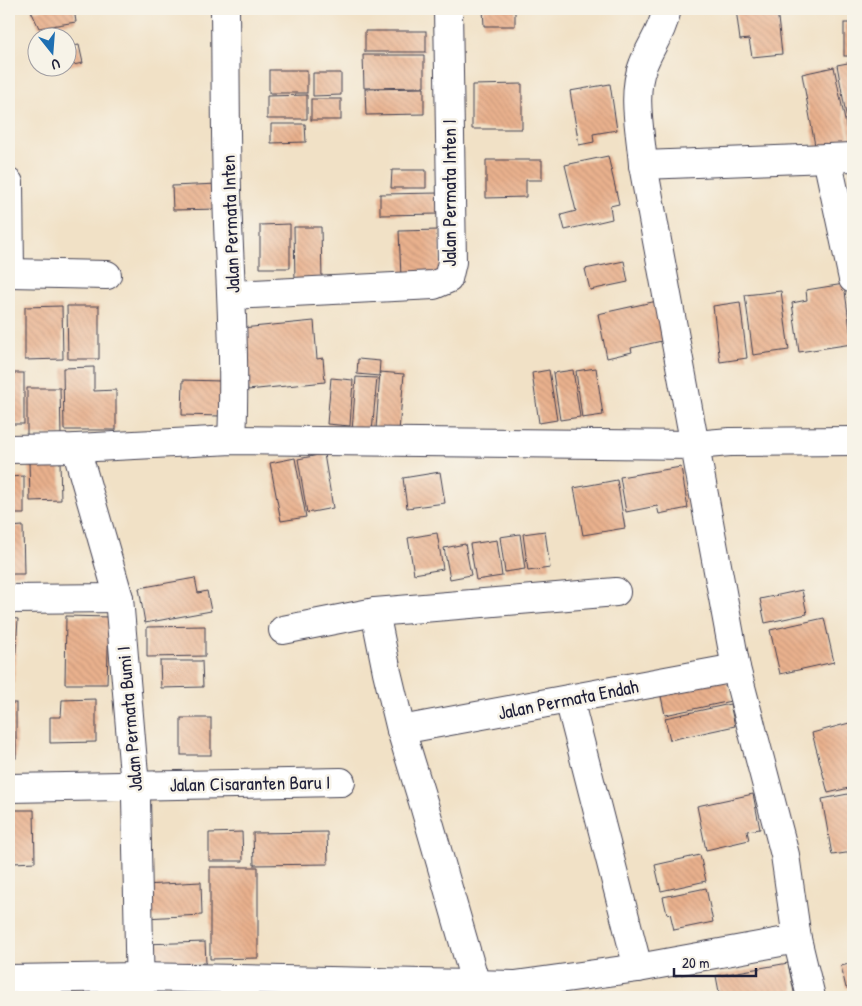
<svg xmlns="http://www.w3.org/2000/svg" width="862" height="1006" font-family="'Patrick Hand',sans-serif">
	<defs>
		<pattern id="building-back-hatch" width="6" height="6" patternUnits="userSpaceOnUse" patternTransform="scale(1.25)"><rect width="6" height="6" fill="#e9b18d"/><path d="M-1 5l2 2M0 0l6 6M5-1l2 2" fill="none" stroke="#c8987b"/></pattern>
	</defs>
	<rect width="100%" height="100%" fill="#f7f3e8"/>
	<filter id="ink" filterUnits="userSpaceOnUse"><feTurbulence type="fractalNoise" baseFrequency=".02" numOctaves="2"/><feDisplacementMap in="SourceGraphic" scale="10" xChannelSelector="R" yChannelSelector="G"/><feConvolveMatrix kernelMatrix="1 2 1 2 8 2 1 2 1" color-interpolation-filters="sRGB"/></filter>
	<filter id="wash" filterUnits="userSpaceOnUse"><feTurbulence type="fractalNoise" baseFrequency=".0096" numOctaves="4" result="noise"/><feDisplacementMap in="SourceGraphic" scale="20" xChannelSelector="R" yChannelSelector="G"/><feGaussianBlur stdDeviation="1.12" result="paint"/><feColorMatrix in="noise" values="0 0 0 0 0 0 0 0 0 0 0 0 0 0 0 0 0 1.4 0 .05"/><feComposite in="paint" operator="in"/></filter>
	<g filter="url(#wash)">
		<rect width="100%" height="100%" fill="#f1e1c6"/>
		<g id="blocks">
			<!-- building -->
			<g fill="url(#building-back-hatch)">
				<polygon points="47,9 74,9 76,22 39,28 31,11"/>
				<polygon points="483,9 515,9 515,26 484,26"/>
				<polygon points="736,9 777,9 782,54 752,57 749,39 740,40"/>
				<rect x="844" y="23" width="9" height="33"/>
				<rect x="365" y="31" width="61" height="21"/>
				<polygon points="79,45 83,63 68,66 68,47"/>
				<polygon points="363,55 424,55 424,87 364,88"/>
				<polygon points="853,62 853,141 851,142 837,65"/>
				<polygon points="834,67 850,145 816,151 802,74"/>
				<rect x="269" y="70" width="38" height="23"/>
				<polygon points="313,73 341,73 341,95 313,96"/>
				<polygon points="522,84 522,129 472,129 472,85"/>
				<polygon points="610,84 617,130 593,134 594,142 579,145 570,91"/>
				<polygon points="424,88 424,114 366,115 365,89"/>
				<polygon points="307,95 307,119 267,119 267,96"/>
				<rect x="311" y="99" width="30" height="21"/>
				<polygon points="271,124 305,124 306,142 271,143"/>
				<polygon points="608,156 619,204 610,206 612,219 565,230 561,215 576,211 565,165"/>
				<polygon points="486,160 542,160 542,180 526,180 526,197 486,198"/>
				<polygon points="392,170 426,170 426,188 391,188"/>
				<polygon points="218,184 219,209 173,210 172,186"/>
				<polygon points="440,193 440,214 380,215 380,194"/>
				<polygon points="290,224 290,268 260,268 260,225"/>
				<polygon points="294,227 321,227 322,281 295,281"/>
				<polygon points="439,230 441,276 401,277 399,231"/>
				<polygon points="624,261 628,282 590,290 585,269"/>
				<polygon points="844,284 852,344 799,352 792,303 807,300 806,290"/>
				<polygon points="781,291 789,350 753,355 745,295"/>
				<polygon points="657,301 666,340 631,348 632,352 607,358 598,314"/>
				<polygon points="740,302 747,358 720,362 713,306"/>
				<polygon points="62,306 63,359 25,360 25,307"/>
				<polygon points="67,306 99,306 99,359 68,359"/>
				<polygon points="314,321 317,359 323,358 325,382 248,390 242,328"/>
				<polygon points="358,359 380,361 379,376 357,374"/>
				<polygon points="94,367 94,391 116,390 116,430 64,430 63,368"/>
				<polygon points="596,368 603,415 582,418 576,371"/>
				<polygon points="549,370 557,420 539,423 532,373"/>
				<polygon points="573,370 580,417 560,420 553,373"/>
				<polygon points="380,372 404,374 399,431 376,429"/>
				<rect x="9" y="373" width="15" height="51"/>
				<polygon points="356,377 377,378 372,432 352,431"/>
				<polygon points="331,378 353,380 350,426 327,424"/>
				<polygon points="183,380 221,381 220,416 182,415"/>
				<polygon points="27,388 60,388 61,435 27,435"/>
				<polygon points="324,454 333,508 307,513 298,459"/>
				<polygon points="295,458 306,517 281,521 270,463"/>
				<polygon points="29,461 60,461 61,500 30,501"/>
				<polygon points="681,467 688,508 659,514 657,506 626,512 620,477"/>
				<polygon points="440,472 445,503 407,508 403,478"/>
				<polygon points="24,476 24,514 9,514 9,477"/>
				<polygon points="617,480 625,528 583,535 574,488"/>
				<polygon points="23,526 24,574 9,574 9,527"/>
				<polygon points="545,531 550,568 528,571 523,534"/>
				<polygon points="437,533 443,569 414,574 408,538"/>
				<polygon points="520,534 525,569 505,572 500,537"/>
				<polygon points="497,540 502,576 476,580 470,544"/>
				<polygon points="465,544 471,575 450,579 444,548"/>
				<polygon points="195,578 198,593 207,591 211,611 145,623 139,588"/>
				<polygon points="802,590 807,614 765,623 760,599"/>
				<polygon points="66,616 109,617 107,684 65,684"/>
				<polygon points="9,618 18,619 13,693 9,693"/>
				<polygon points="824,618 834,662 780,674 770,630"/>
				<polygon points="205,626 205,656 147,657 147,627"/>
				<polygon points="160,661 202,661 203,687 161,688"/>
				<polygon points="724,673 731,701 665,715 659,687"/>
				<polygon points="96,699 96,742 50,743 50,717 61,717 62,700"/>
				<rect x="9" y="703" width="7" height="55"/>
				<polygon points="730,704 735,726 670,740 665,718"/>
				<rect x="181" y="718" width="30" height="37"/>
				<polygon points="853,722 853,787 828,793 812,733"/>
				<polygon points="853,793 853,852 832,855 822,799"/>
				<polygon points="753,794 760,829 747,831 749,840 706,850 697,806"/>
				<polygon points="12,810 34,810 35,862 13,863"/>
				<polygon points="242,832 243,861 209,861 209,833"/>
				<polygon points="327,832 328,864 254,865 253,833"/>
				<polygon points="700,855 706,881 661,891 655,865"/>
				<polygon points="210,867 258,867 258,958 210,959"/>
				<polygon points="201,882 202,915 145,918 143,885"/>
				<polygon points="706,888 713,922 674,930 670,913 667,914 663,897"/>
				<polygon points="205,942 206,963 145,965 144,944"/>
				<polygon points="788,963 795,997 720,997 716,976"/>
				<polygon points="853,963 853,987 846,988 841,966"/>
			</g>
		</g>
	</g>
	<g filter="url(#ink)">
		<use href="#blocks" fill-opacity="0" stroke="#413f50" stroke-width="1"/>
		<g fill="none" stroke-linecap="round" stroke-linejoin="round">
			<!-- minor casing -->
			<g stroke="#413f50" stroke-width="30">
				<g id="minor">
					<path d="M225,9C226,88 225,168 229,247C232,311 235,376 232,440"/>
					<path d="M667,9C662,33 651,44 643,65C631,94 641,134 643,165L736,668L785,855L797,939L811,997"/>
					<polyline points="827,158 853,279"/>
					<polyline points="643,165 853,157"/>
					<polyline points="9,183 10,273"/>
					<polyline points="9,273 107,275"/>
					<polyline points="232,295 434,285 448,279 452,262 448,9"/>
					<polyline points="76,448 119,598 136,798 140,997"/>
					<polyline points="9,449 76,448 232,440 695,445 730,442 853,441"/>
					<polyline points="9,599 119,598"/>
					<polyline points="283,630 375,612"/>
					<polyline points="569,699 638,968"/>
					<polyline points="401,730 736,668"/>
					<polyline points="9,788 341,782"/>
					<polyline points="9,979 139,977 515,985 638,968 797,939"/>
					<polyline points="476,985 424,805 401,730 387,672 375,612 616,592"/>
				</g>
			</g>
			<!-- minor -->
			<use href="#minor" stroke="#fff" stroke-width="28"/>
		</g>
	</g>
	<g text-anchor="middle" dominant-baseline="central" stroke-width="5" stroke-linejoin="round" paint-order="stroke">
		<!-- street labels -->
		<g font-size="19" fill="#22223b" stroke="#f7f3e8">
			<text transform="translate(449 193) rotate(-90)">Jalan Permata Inten I</text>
			<text transform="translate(230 224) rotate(-92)">Jalan Permata Inten</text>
			<text transform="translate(568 699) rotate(-11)">Jalan Permata Endah</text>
			<text transform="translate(129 719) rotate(-95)">Jalan Permata Bumi I</text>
			<text transform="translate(250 783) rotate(-1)">Jalan Cisaranten Baru I</text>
		</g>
	</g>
	<!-- margin -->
	<rect width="862" height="1006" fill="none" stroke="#f7f3e8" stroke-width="30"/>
	<!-- north arrow -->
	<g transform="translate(52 52) rotate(163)"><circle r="24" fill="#f7f3e8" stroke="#a29fa3"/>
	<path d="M0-4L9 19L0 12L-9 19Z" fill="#1f6fb2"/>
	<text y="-8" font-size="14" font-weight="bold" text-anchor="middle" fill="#22223b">U</text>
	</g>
	<!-- scale -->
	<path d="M674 968v8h82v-8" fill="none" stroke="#22223b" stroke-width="2.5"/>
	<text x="682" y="968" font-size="15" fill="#22223b" stroke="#f7f3e8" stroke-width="4" paint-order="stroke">20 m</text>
</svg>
